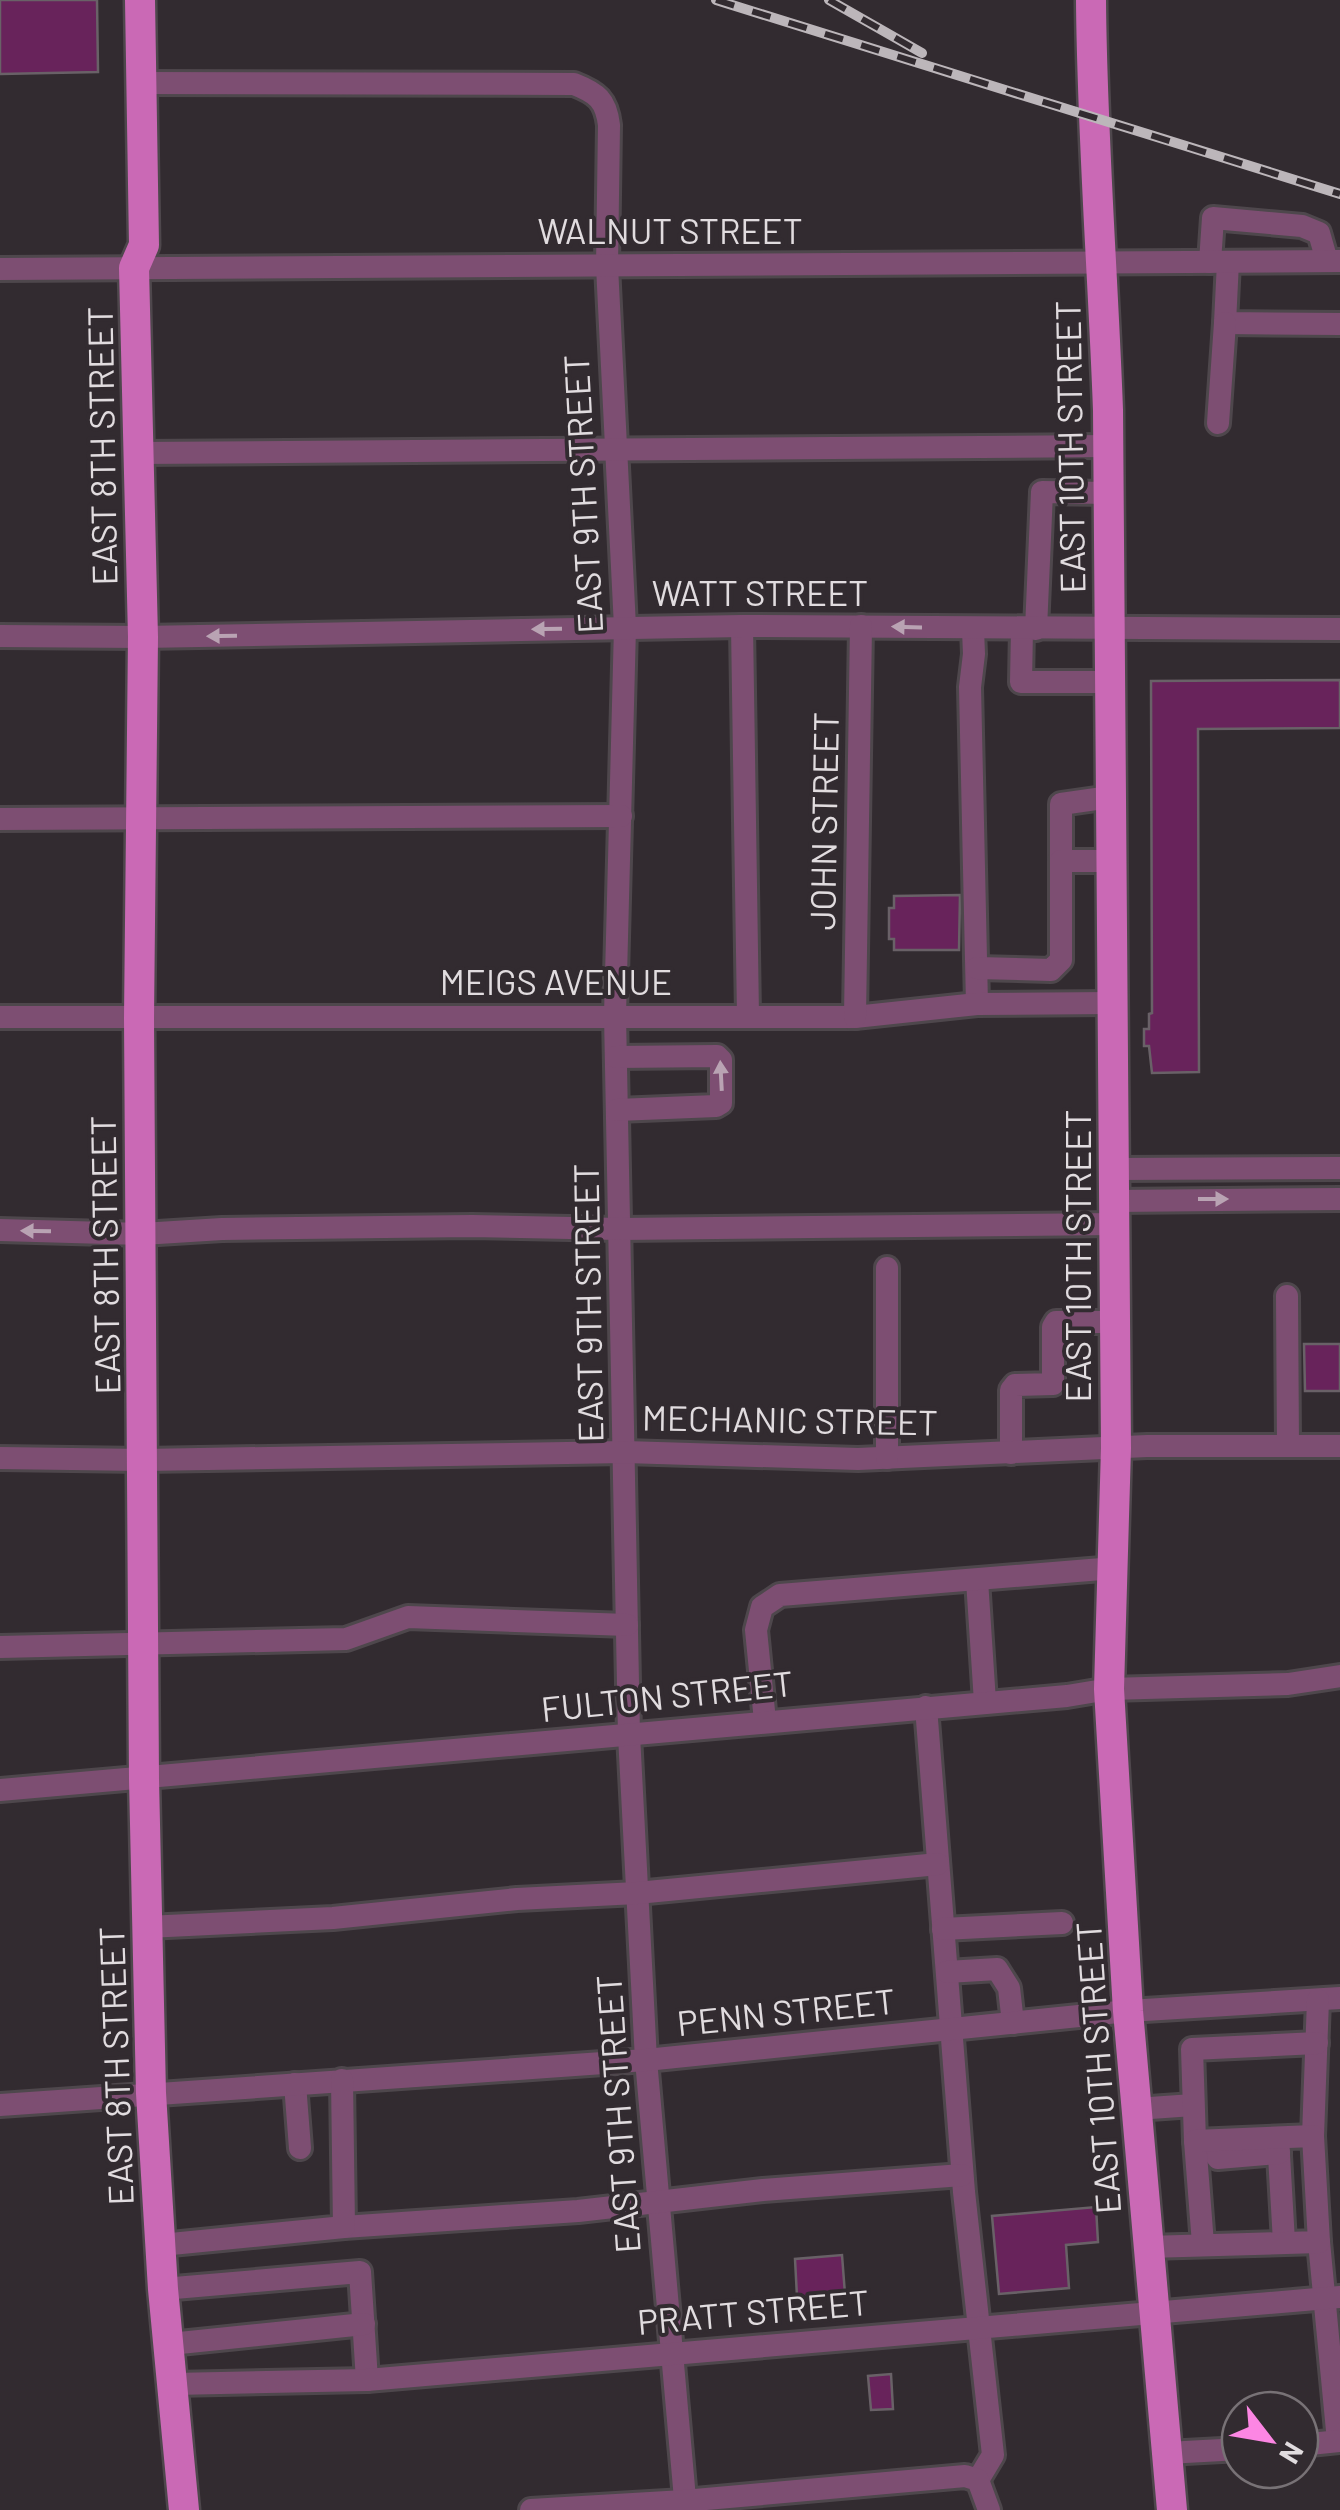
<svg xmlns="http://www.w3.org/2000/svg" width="1340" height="2510" font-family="Barlow,sans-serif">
	<rect width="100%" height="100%" fill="#322b30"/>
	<!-- building -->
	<g fill="#68235b" stroke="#696167" stroke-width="2.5">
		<polygon points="0,0 97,0 98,72 0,74"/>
		<polygon points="1340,680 1340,728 1198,729 1199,1072 1152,1073 1149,1046 1144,1046 1144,1029 1149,1029 1149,1014 1152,1013 1151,681"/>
		<polygon points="960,895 959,950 894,950 894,939 889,939 889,908 894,908 894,896"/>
		<polygon points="1304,1344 1340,1344 1340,1391 1305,1391"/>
		<polygon points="1096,2207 1098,2242 1066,2245 1069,2288 999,2294 992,2216"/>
		<polygon points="842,2255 845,2294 797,2297 795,2259"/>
		<polygon points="891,2374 893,2409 871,2410 868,2376"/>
	</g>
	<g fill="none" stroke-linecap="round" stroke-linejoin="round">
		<!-- minor casing -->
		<g stroke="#4e474c" stroke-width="28">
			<g id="minor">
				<path d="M140,83L574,84C597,93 606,100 609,125L607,266L625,627L615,1015L629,1735L646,2060L686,2510"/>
				<polyline points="1210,262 1213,218 1302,226 1319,233 1327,261"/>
				<polyline points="1228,262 1225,323 1340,324"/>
				<polyline points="0,269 1340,261"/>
				<polyline points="1218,423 1225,323"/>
				<polyline points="138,453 1108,446"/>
				<polyline points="742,626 748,1016"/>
				<polyline points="1022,629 1021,682 1109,682"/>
				<polyline points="1036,629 1042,492 1108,493"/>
				<polyline points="973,630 974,654 970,687 977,1004"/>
				<polyline points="0,636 143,637 742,626 1340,629"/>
				<polyline points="0,819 621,816"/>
				<polyline points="1061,861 1061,804 1110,797"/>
				<polyline points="977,968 1051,970 1061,960 1061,861 1109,861"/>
				<polyline points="0,1017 855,1017 977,1004 1111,1003"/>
				<polyline points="855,1017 861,626"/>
				<polyline points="616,1057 717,1056 721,1060 721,1103 716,1106 617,1110"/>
				<polyline points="1115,1169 1340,1168"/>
				<polyline points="1115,1201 1340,1199"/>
				<polyline points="0,1230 142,1234 222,1229 472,1226 620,1229 1115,1224"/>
				<polyline points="1287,1296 1288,1445"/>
				<polyline points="1011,1453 1011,1390 1015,1385 1053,1384 1053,1327 1056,1322 1115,1322"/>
				<polyline points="0,1458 143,1460 625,1452 858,1459 1147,1446 1340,1446"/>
				<polyline points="887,1458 887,1268"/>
				<polyline points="977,1580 985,1702"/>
				<polyline points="0,1647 346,1639 408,1617 627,1625"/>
				<polyline points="926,1707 964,2192 993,2455 978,2480"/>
				<polyline points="765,1721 756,1630 762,1607 780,1595 1114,1568"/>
				<polyline points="0,1790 1067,1696 1109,1689 1288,1684 1340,1676"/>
				<polyline points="147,1927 333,1918 517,1899 637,1893 938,1864"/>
				<polyline points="943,1929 1062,1923"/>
				<polyline points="947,1972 997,1969 1009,1988 1013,2023"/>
				<polyline points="295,2084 300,2148"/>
				<polyline points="0,2105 646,2060 1128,2011 1340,1998"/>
				<polyline points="1136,2109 1193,2105"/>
				<polyline points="1313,2136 1318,2000"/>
				<polyline points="1278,2138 1284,2242"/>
				<polyline points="1195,2141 1192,2049 1317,2043"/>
				<polyline points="1205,2141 1218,2158 1279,2153"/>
				<polyline points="344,2227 578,2211 763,2190 962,2175"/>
				<polyline points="1319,2242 1338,2441"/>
				<polyline points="161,2245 344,2227 342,2080"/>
				<polyline points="1148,2247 1319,2242 1313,2136 1195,2141 1203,2244"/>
				<polyline points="163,2289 360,2272 367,2380"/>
				<polyline points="170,2344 364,2324"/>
				<polyline points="173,2384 367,2380 1340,2297"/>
				<polyline points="1300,2445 1340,2441"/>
				<polyline points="1167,2453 1240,2449"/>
				<polyline points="531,2510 684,2501 965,2476 978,2480 989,2510"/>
			</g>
		</g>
		<!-- major casing -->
		<g stroke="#4e474c" stroke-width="35">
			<g id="major">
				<polyline points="140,0 144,245 134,268 143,637 139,1018 144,1779 151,2093 163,2289 184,2510"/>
				<path d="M1091,0C1092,137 1103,273 1108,410L1116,1448L1109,1689L1128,2011L1172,2510"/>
			</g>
		</g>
		<!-- minor -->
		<use href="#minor" stroke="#7d4e72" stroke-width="22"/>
		<!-- major -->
		<use href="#major" stroke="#ca69b5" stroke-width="30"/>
		<!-- rail casing -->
		<g stroke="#bcb6ba" stroke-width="10">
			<g id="rail">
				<polyline points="716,0 1340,194"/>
				<polyline points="829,0 922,53"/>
			</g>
		</g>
		<!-- rail -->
		<use href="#rail" stroke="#322b30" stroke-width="6" stroke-dasharray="19" stroke-linecap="butt"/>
	</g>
	<!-- one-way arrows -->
	<defs><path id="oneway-solid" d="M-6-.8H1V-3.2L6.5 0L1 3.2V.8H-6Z" transform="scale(2.5)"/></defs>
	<g fill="#b9a3b3">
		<use href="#oneway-solid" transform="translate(907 627) rotate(-178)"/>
		<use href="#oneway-solid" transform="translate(547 629) rotate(179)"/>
		<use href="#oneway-solid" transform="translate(222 636) rotate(179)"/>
		<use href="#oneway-solid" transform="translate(721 1076) rotate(-93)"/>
		<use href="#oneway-solid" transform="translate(1213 1199)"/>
		<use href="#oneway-solid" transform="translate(36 1231) rotate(-179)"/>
	</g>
	<g text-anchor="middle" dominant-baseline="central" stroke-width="8" stroke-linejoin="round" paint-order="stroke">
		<!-- street labels -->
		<g font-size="35" fill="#e1dcdf" stroke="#322b30">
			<text x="670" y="230">WALNUT STREET</text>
			<text transform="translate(101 446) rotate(-91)">EAST 8TH STREET</text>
			<text transform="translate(1069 447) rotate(-91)">EAST 10TH STREET</text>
			<text transform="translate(582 494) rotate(-93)">EAST 9TH STREET</text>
			<text x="760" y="592">WATT STREET</text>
			<text transform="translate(823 821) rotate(-89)">JOHN STREET</text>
			<text x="556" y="981">MEIGS AVENUE</text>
			<text transform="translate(104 1255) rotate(-91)">EAST 8TH STREET</text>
			<text transform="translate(1077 1256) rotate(-90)">EAST 10TH STREET</text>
			<text transform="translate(587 1303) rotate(-91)">EAST 9TH STREET</text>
			<text transform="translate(790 1419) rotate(1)">MECHANIC STREET</text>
			<text transform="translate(667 1695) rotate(-6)">FULTON STREET</text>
			<text transform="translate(786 2011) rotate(-6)">PENN STREET</text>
			<text transform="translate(115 2066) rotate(-92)">EAST 8TH STREET</text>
			<text transform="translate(1097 2068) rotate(-94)">EAST 10TH STREET</text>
			<text transform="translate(617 2114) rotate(-94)">EAST 9TH STREET</text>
			<text transform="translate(753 2311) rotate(-5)">PRATT STREET</text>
		</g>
	</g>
	<!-- north arrow -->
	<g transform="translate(1270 2440) rotate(121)"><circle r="48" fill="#322b30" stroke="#787276" stroke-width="2.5"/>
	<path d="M0-8L18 38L0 25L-18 38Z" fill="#fc86e3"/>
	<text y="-15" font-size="28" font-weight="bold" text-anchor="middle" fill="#e1dcdf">N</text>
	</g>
</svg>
